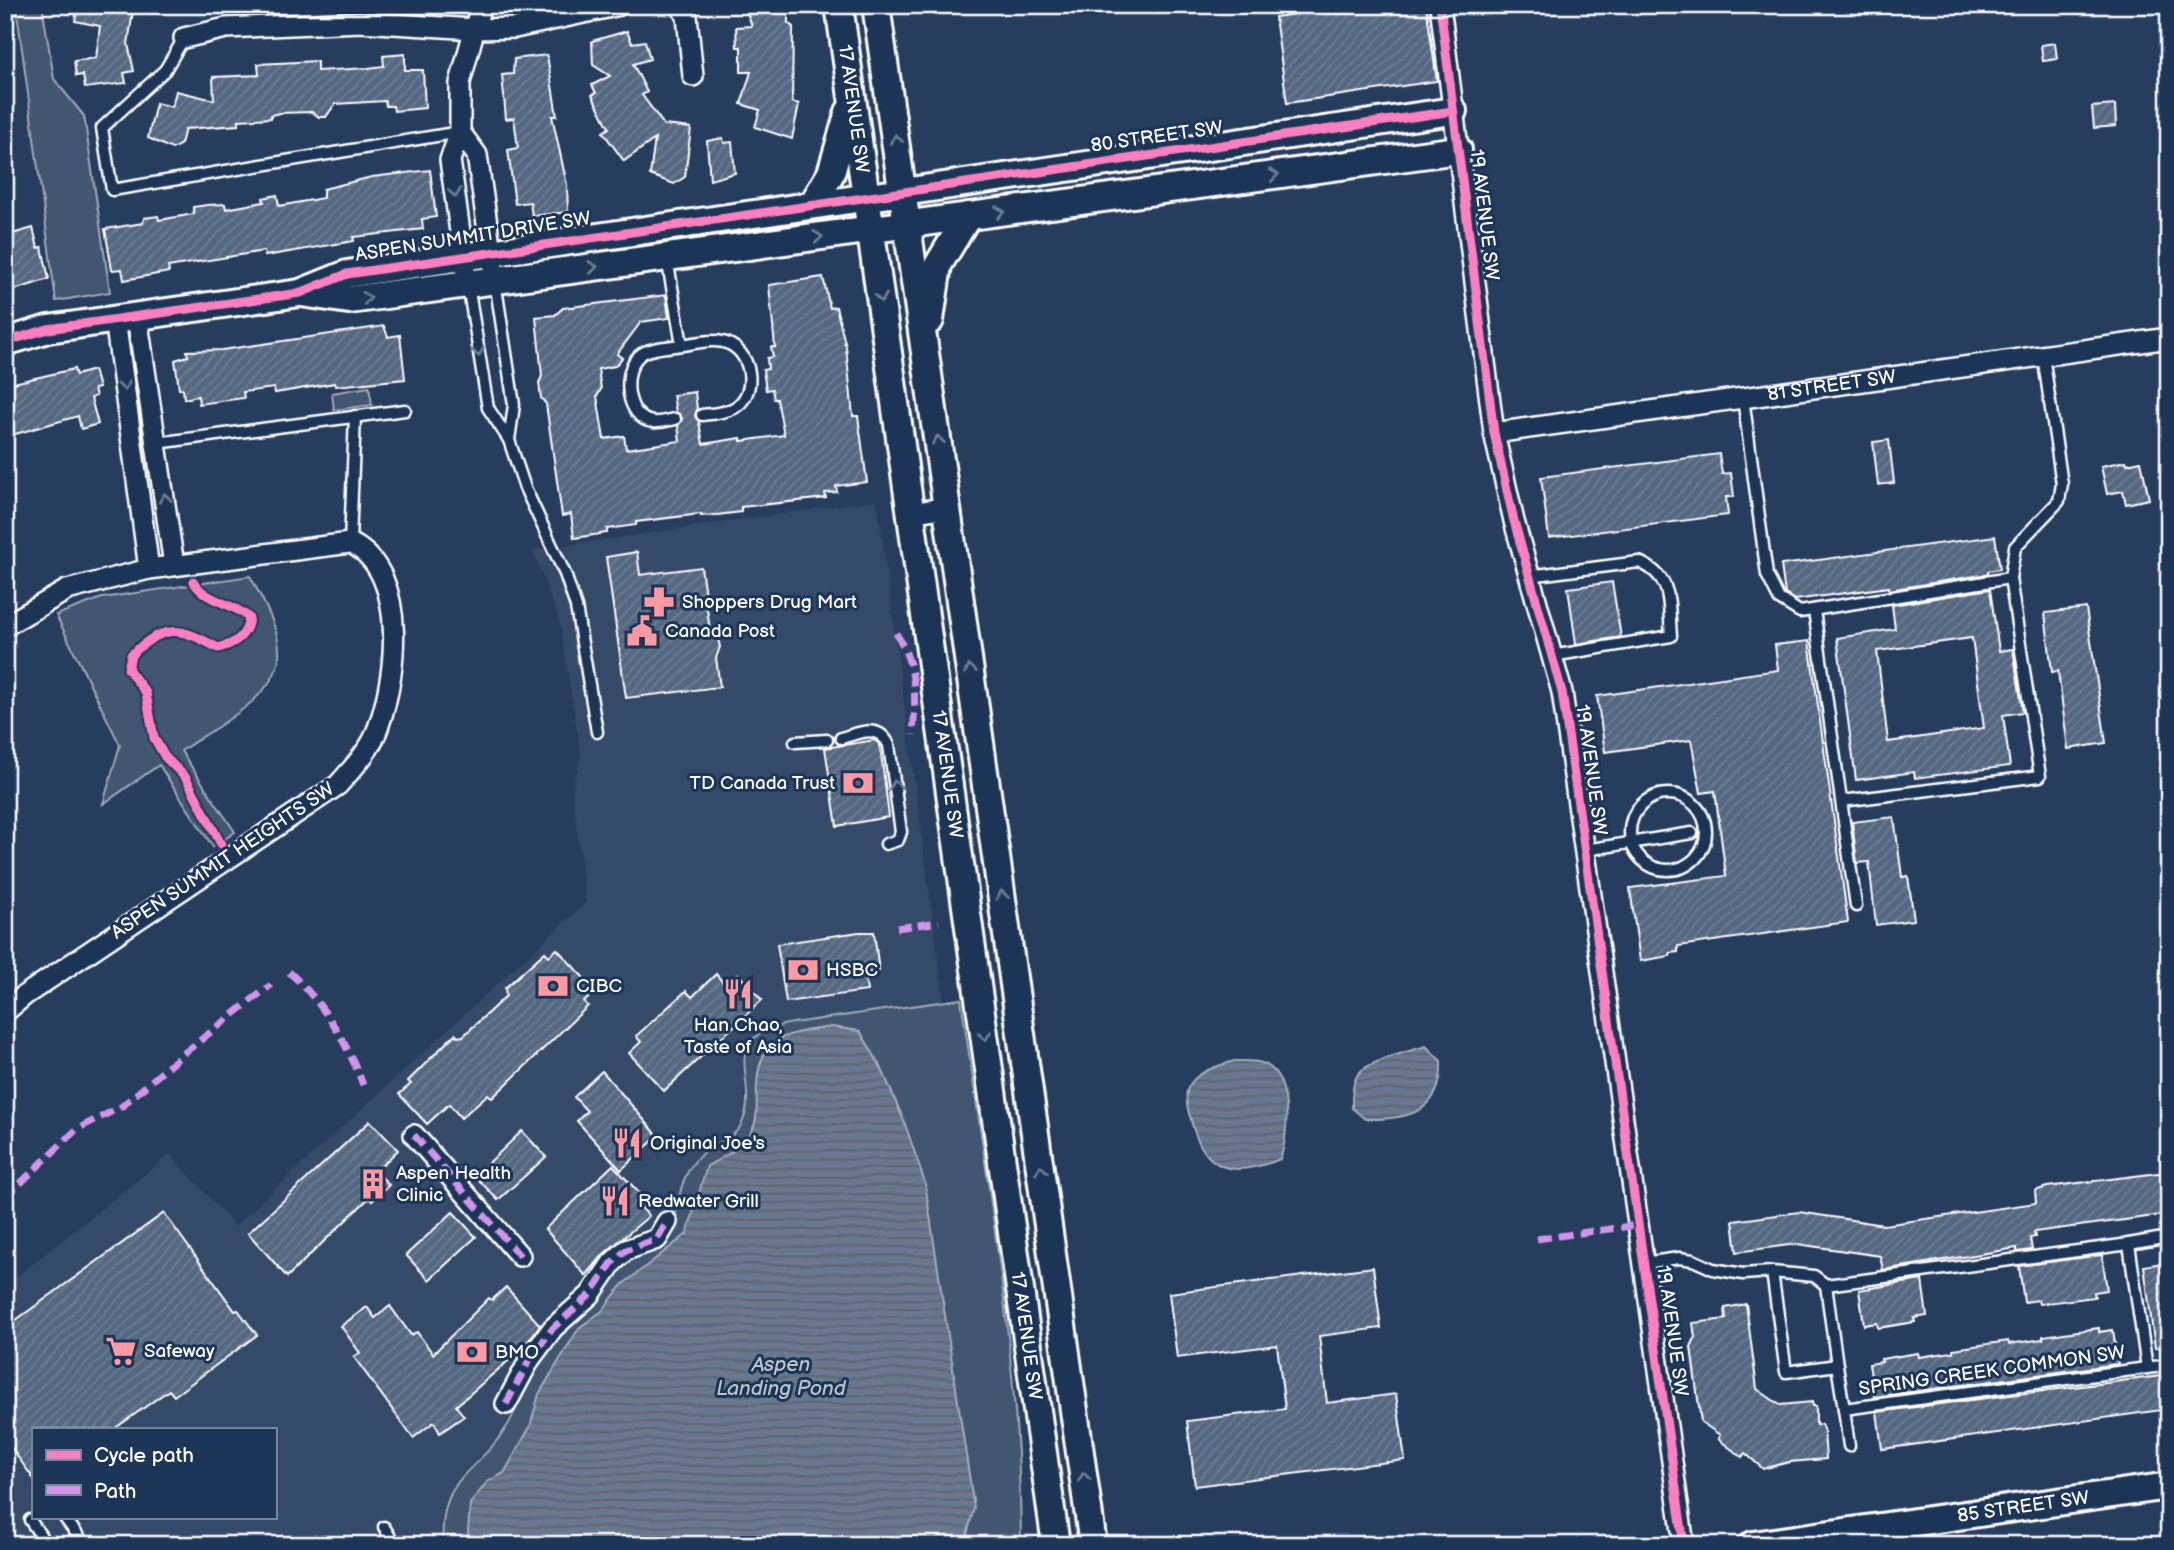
<svg xmlns="http://www.w3.org/2000/svg" width="2174" height="1550" font-family="'Balsamiq Sans',sans-serif">
	<defs>
		<pattern id="water-rules" width="6" height="5" patternUnits="userSpaceOnUse" patternTransform="scale(1.75)"><rect width="6" height="5" fill="#67788e"/><path d="M0 2.5h6" fill="none" stroke="#5a626d"/></pattern>
		<pattern id="building-hatch" width="6" height="6" patternUnits="userSpaceOnUse" patternTransform="scale(1.75)"><rect width="6" height="6" fill="#556781"/><path d="M-1 1l2-2M0 6l6-6M5 7l2-2" fill="none" stroke="#6e7e94"/></pattern>
	</defs>
	<rect width="100%" height="100%" fill="#263d5e"/>
	<filter id="ink" filterUnits="userSpaceOnUse"><feTurbulence type="fractalNoise" baseFrequency=".0143" numOctaves="2"/><feDisplacementMap in="SourceGraphic" scale="14" xChannelSelector="R" yChannelSelector="G"/><feConvolveMatrix kernelMatrix="1 2 1 2 8 2 1 2 1" color-interpolation-filters="sRGB"/></filter>
	<g filter="url(#ink)">
		<!-- built -->
		<path fill="#344a68" fill-rule="evenodd" d="M877,500L944,1002L793,1023L774,1026L759,1034L743,1058L745,1109L743,1122L735,1134L696,1159L678,1196L674,1223L518,1403L499,1437L461,1475L443,1535V1545H5V1286L170,1154L235,1226L586,902L572,790L581,755L560,624L533,550ZM33,1429H275V1517H33Z"/>
		<!-- park -->
		<g fill="#425672" stroke="#a0aab8" stroke-width="2">
			<polygon points="16,5 42,5 54,79 84,116 110,292 56,301"/>
			<polygon points="219,5 457,5 441,10 381,6 220,11"/>
			<polygon points="369,387 372,405 334,410 332,393"/>
			<path d="M250,576C262,599 281,629 279,657C276,698 212,729 181,751L235,832L213,847L159,765L103,804L120,745L56,615L102,598Z"/>
			<path d="M961,999C987,1180 1020,1361 1021,1545H443C438,1473 480,1473 509,1423C520,1404 523,1381 535,1363C572,1308 623,1264 674,1223C679,1194 683,1164 710,1148C723,1140 737,1136 743,1121C760,1077 713,1037 793,1023Z"/>
		</g>
		<!-- water -->
		<g fill="url(#water-rules)" stroke="#a4aebb" stroke-width="2">
			<path d="M832,1027L860,1031L881,1067L904,1121L925,1183L974,1508L967,1535L956,1545H467L470,1504L487,1482L504,1473L530,1427L539,1394L579,1328L602,1311L622,1285L687,1234L707,1166C725,1156 749,1145 755,1123C758,1112 756,1097 757,1085C759,1034 790,1033 832,1027Z"/>
			<path d="M1426,1046L1441,1061C1443,1113 1407,1120 1365,1119L1352,1108C1352,1097 1352,1083 1358,1074C1368,1061 1410,1051 1426,1046Z"/>
			<path d="M1234,1061C1242,1061 1254,1060 1262,1063C1293,1073 1289,1136 1280,1159C1234,1178 1204,1173 1191,1120C1188,1111 1184,1097 1188,1088C1196,1071 1218,1066 1234,1061Z"/>
		</g>
		<!-- building -->
		<g fill="url(#building-hatch)" stroke="#fff" stroke-width="2" fill-rule="evenodd">
			<polygon points="78,5 107,5 133,11 128,44 134,71 124,73 126,83 85,88 83,75 76,76 74,61 96,58 100,26 75,21"/>
			<polygon points="744,5 788,5 788,23 793,27 792,102 799,104 792,139 755,127 760,110 741,104 751,72 741,72 741,47 737,47 736,27 752,26"/>
			<polygon points="1356,5 1426,5 1437,81 1287,103 1275,17"/>
			<polygon points="627,31 632,43 645,41 650,59 633,64 647,92 642,95 664,125 691,128 685,177 674,184 650,175 655,139 624,161 603,132 609,128 592,95 596,93 592,85 610,76 593,65 592,41"/>
			<polygon points="2055,43 2057,59 2043,61 2041,45"/>
			<polygon points="405,54 405,70 423,70 425,108 394,111 393,106 386,106 385,101 335,104 326,117 319,117 312,112 280,113 271,115 271,118 239,120 239,125 185,129 181,144 172,149 148,138 156,103 172,107 176,91 214,100 213,77 259,75 258,64 317,61 317,71 368,68 384,66 383,56"/>
			<polygon points="547,55 557,116 552,116 567,185 568,212 532,216 530,202 515,204 508,150 518,148 514,118 506,119 502,75 513,74 514,59"/>
			<polygon points="2115,105 2116,126 2094,128 2092,107"/>
			<polygon points="723,138 724,143 732,142 735,173 710,180 707,141"/>
			<polygon points="430,170 436,217 422,219 423,229 353,237 354,241 265,256 264,251 197,262 168,267 169,272 124,280 122,269 112,270 105,229 143,223 144,218 158,216 159,220 194,214 193,207 207,205 225,204 226,209 264,202 263,198 277,195 279,206 323,198 323,189 372,177"/>
			<polygon points="33,228 38,248 42,247 49,279 5,293 5,236"/>
			<polygon points="823,277 830,308 836,307 846,347 853,416 858,416 867,482 836,486 837,492 825,493 826,498 741,507 741,512 717,515 701,516 701,514 636,522 636,525 607,529 607,533 574,538 571,514 562,516 546,404 541,398 539,383 542,376 536,317 555,315 563,308 666,295 669,318 641,322 617,354 622,358 615,366 598,369 601,389 597,396 604,439 624,436 626,449 680,441 678,426 682,418 676,412 673,395 695,392 697,409 695,416 699,422 703,444 741,438 741,441 784,435 777,399 774,399 772,389 766,390 763,370 768,369 767,358 773,357 771,347 775,347 769,285"/>
			<polygon points="384,326 388,337 400,335 405,379 336,386 335,383 275,393 274,388 243,392 244,398 199,404 198,396 184,399 183,389 179,389 175,360 188,356 187,351 222,350"/>
			<polygon points="74,369 76,375 94,370 99,388 94,389 96,396 91,398 98,424 81,429 78,416 5,437 5,385"/>
			<polygon points="1889,440 1894,483 1878,485 1873,442"/>
			<polygon points="1719,454 1722,474 1731,473 1734,497 1726,497 1728,515 1549,538 1541,477"/>
			<polygon points="2126,461 2127,464 2141,461 2149,499 2126,504 2123,491 2107,494 2101,466"/>
			<polygon points="1995,536 2000,569 1988,571 1988,574 1889,590 1889,587 1795,600 1785,594 1781,565"/>
			<polygon points="637,552 640,575 701,567 710,630 718,639 720,647 716,658 720,687 626,698 606,557"/>
			<polygon points="1612,582 1621,637 1576,644 1568,588"/>
			<path d="M1990,589L1999,651L2013,649L2023,712L2003,715L2010,766L1915,778L1914,772L1856,780L1837,638L1895,629L1892,605ZM1972,638L1984,728L1888,742L1877,651Z"/>
			<polygon points="2086,608 2106,743 2068,749 2058,671 2052,672 2045,613"/>
			<polygon points="1809,641 1848,922 1678,946 1678,952 1670,953 1670,956 1640,961 1630,888 1726,876 1715,791 1701,793 1691,740 1605,752 1597,696 1778,670 1775,645"/>
			<polygon points="875,740 880,745 889,817 837,826 825,748"/>
			<polygon points="1894,817 1902,877 1908,876 1914,920 1876,925 1869,862 1857,863 1852,822"/>
			<polygon points="859,932 874,932 879,971 865,973 867,991 786,1002 777,944"/>
			<polygon points="557,949 596,991 584,1002 588,1006 492,1098 488,1094 461,1118 449,1104 427,1124 399,1094 411,1084 408,1081 455,1034 458,1037 463,1036 506,996 505,988 545,952 549,956"/>
			<polygon points="716,974 725,985 738,974 762,1000 664,1091 629,1053 641,1042 636,1036 686,991 692,997"/>
			<polygon points="602,1071 658,1136 621,1170 577,1121 587,1111 574,1097"/>
			<polygon points="370,1121 398,1150 376,1171 389,1185 372,1201 369,1198 287,1277 248,1233"/>
			<polygon points="522,1131 546,1157 498,1200 475,1176"/>
			<polygon points="613,1165 642,1196 636,1202 649,1216 604,1254 586,1276 545,1229"/>
			<polygon points="2158,1173 2169,1173 2169,1214 2034,1232 2035,1237 2030,1238 2032,1250 2017,1252 2017,1248 1883,1270 1880,1256 1797,1244 1737,1252 1733,1221 1799,1212 1884,1225 2036,1203 2035,1191 2047,1187"/>
			<polygon points="453,1212 476,1237 429,1280 406,1255"/>
			<polygon points="164,1213 235,1311 238,1310 257,1335 174,1396 169,1390 114,1429 33,1429 33,1478 5,1439 5,1328"/>
			<polygon points="2102,1255 2107,1290 2094,1292 2095,1297 2039,1304 2038,1300 2024,1302 2019,1266"/>
			<polygon points="2169,1262 2169,1346 2155,1348 2144,1266"/>
			<polygon points="1373,1267 1381,1328 1319,1336 1327,1403 1396,1394 1405,1460 1195,1486 1187,1421 1285,1409 1277,1345 1177,1358 1169,1293"/>
			<polygon points="1922,1280 1927,1316 1914,1318 1915,1322 1878,1328 1877,1323 1864,1325 1859,1290"/>
			<polygon points="506,1287 540,1325 523,1348 456,1406 464,1416 440,1433 434,1422 413,1438 354,1357 360,1353 341,1326 367,1307 375,1318 390,1306 411,1335 417,1332 433,1354 489,1298 492,1300"/>
			<polygon points="1746,1304 1757,1389 1780,1405 1812,1402 1813,1406 1816,1406 1816,1425 1821,1424 1824,1431 1826,1459 1789,1462 1763,1469 1745,1453 1742,1457 1718,1439 1720,1435 1701,1422 1691,1347 1695,1338 1693,1323 1726,1319 1725,1308"/>
			<polygon points="2099,1328 2099,1332 2113,1330 2118,1364 1874,1397 1869,1364 1882,1362 1881,1359 1918,1353 1919,1357 1932,1355 1953,1352 1953,1349 2008,1341 2009,1344 2043,1339 2043,1336"/>
			<polygon points="2169,1375 2169,1409 1882,1449 1877,1412"/>
		</g>
		<g fill="none" stroke-linecap="round" stroke-linejoin="round">
			<!-- lane casing -->
			<g stroke="#fff" stroke-width="15">
				<g id="lane">
					<polyline points="184,38 165,70 102,128 112,190 460,132"/>
					<path d="M667,258L682,345C697,343 717,337 731,345C753,357 757,395 734,408C725,413 712,414 702,415"/>
					<polyline points="495,281 514,405 509,440"/>
					<polyline points="468,285 488,408 509,440 525,488 565,574 576,607 597,732"/>
					<polyline points="1743,398 1767,575 1779,599 1800,612 2010,578 2015,547 2059,501 2062,484 2043,355"/>
					<path d="M675,419C669,420 660,423 653,422C625,419 621,370 640,355C649,347 670,347 682,345"/>
					<polyline points="157,443 405,410"/>
					<polyline points="350,543 355,416"/>
					<path d="M1529,576L1639,562C1674,577 1668,603 1671,636L1552,656"/>
					<polyline points="1814,610 1856,906"/>
					<path d="M841,738C859,733 879,723 889,745L901,832L898,840L886,844"/>
					<polyline points="795,742 827,740"/>
					<circle cx="1668" cy="832" r="38"/>
					<polyline points="1842,801 2040,776 2010,578"/>
					<polyline points="1585,850 1692,833"/>
					<polyline points="1644,1263 1679,1258 1693,1260 1713,1269 1743,1274 1772,1272 1786,1372 1837,1365 1826,1285 1814,1276 1772,1272"/>
					<polyline points="1826,1285 2129,1244"/>
					<polyline points="1837,1365 1844,1409 2169,1365"/>
					<polyline points="2147,1368 2129,1244 2169,1237"/>
					<polyline points="1844,1409 1849,1446"/>
					<polyline points="64,1517 85,1545"/>
					<polyline points="30,1520 47,1545"/>
					<polyline points="384,1527 395,1545"/>
				</g>
			</g>
			<!-- street casing -->
			<g stroke="#fff" stroke-width="24">
				<g id="street">
					<polyline points="679,5 687,16 693,76"/>
					<polyline points="1440,5 1494,433 1514,521 1562,692 1684,1545"/>
					<polyline points="184,38 226,28 360,22 475,29 515,28 620,5"/>
					<polyline points="460,132 477,155 493,265"/>
					<polyline points="465,268 450,160 460,132 460,83 481,5"/>
					<polyline points="137,316 174,565"/>
					<polyline points="115,319 149,569"/>
					<path id="s1" d="M1494,433L2169,338"/>
					<polyline points="911,513 947,507"/>
					<path d="M5,626L67,590L149,569L350,543C412,572 396,687 374,738C366,755 350,771 338,785L25,995L5,1012"/>
					<polyline points="414,1135 520,1256"/>
					<polyline points="506,1404 530,1359 553,1328 590,1295 612,1263 626,1250 657,1239 667,1222"/>
				</g>
			</g>
			<!-- secondary casing -->
			<g stroke="#fff" stroke-width="32">
				<g id="secondary">
					<path id="s2" d="M839,5L1056,1545"/>
					<polyline points="876,5 1093,1545"/>
					<polyline points="813,204 831,173 849,112"/>
					<polyline points="301,293 349,300 1458,150"/>
					<polyline points="930,320 938,265 968,216"/>
					<polyline points="5,342 48,329 300,293 347,274 1453,111"/>
					<path id="s3" d="M1753,1545L2169,1486"/>
				</g>
			</g>
			<!-- lane -->
			<use href="#lane" stroke="#1d3557" stroke-width="10"/>
			<!-- street -->
			<use href="#street" stroke="#1d3557" stroke-width="19"/>
			<!-- secondary -->
			<use href="#secondary" stroke="#1d3557" stroke-width="26"/>
			<!-- quiet -->
			<g stroke="#d193ec" stroke-width="7" stroke-dasharray="14 7" stroke-linecap="butt">
				<path d="M896,633C917,668 916,695 913,735"/>
				<polyline points="897,928 939,922"/>
				<path d="M289,972C322,1001 348,1044 363,1085"/>
				<polyline points="414,1135 520,1256"/>
				<polyline points="5,1198 77,1129 121,1107 184,1053 271,985"/>
				<polyline points="1537,1239 1638,1225"/>
				<polyline points="506,1404 530,1359 553,1328 590,1295 612,1263 626,1250 657,1239 667,1222"/>
			</g>
			<!-- cycleway casing -->
			<g stroke="#1d3557" stroke-width="13">
				<g id="cycleway">
					<polyline points="1440,5 1494,433 1514,521 1562,692 1684,1545"/>
					<polyline points="5,342 48,329 300,293 347,274 1453,111"/>
					<path d="M193,581C206,603 232,601 249,618C247,636 235,644 218,648C180,627 165,623 131,655L128,669L146,693L154,738L165,757L186,778L221,844"/>
				</g>
			</g>
			<!-- cycleway -->
			<use href="#cycleway" stroke="#ff80c0" stroke-width="9"/>
		</g>
		<!-- one-way arrows -->
		<defs><path id="oneway-chevron" d="M-2-3.5L2.5 0L-2 3.5" fill="none" stroke-width="1.6" stroke-linecap="round" stroke-linejoin="round" transform="scale(1.75)"/></defs>
		<g stroke="#6c7c92">
			<use href="#oneway-chevron" transform="translate(896 139) rotate(-98)"/>
			<use href="#oneway-chevron" transform="translate(1274 175) rotate(-8)"/>
			<use href="#oneway-chevron" transform="translate(455 193) rotate(82)"/>
			<use href="#oneway-chevron" transform="translate(1000 212) rotate(-8)"/>
			<use href="#oneway-chevron" transform="translate(818 237) rotate(-6)"/>
			<use href="#oneway-chevron" transform="translate(593 267) rotate(-8)"/>
			<use href="#oneway-chevron" transform="translate(367 298) rotate(-7)"/>
			<use href="#oneway-chevron" transform="translate(881 298) rotate(83)"/>
			<use href="#oneway-chevron" transform="translate(478 352) rotate(82)"/>
			<use href="#oneway-chevron" transform="translate(124 386) rotate(82)"/>
			<use href="#oneway-chevron" transform="translate(938 440) rotate(-97)"/>
			<use href="#oneway-chevron" transform="translate(165 498) rotate(-98)"/>
			<use href="#oneway-chevron" transform="translate(970 669) rotate(-98)"/>
			<use href="#oneway-chevron" transform="translate(895 785) rotate(-98)"/>
			<use href="#oneway-chevron" transform="translate(1002 895) rotate(-98)"/>
			<use href="#oneway-chevron" transform="translate(985 1036) rotate(82)"/>
			<use href="#oneway-chevron" transform="translate(1041 1170) rotate(-98)"/>
			<use href="#oneway-chevron" transform="translate(1084 1477) rotate(-98)"/>
		</g>
	</g>
	<!-- icons -->
	<defs>
		<g id="pharmacy-bare" transform="scale(2.415)"><path d="M-2-6h4v4h4v4h-4v4h-4v-4h-4v-4h4Z" fill="#ff9aa2" stroke="#1d3557" stroke-width="2.5" paint-order="stroke"/></g>
		<g id="civic-bare" transform="scale(2.415)"><path d="M-.6-6.5H3V-4.5H.6V-3L4-1V1h2V6H-6V1h2V-1L-.6-3ZM-1.2 2.5V6h2.4V2.5Z" fill="#ff9aa2" stroke="#1d3557" stroke-width="2.5" paint-order="stroke"/></g>
		<g id="bank-bare" transform="scale(2.415)"><path d="M-6-4H6V4H-6ZM0-2.3a2.3 2.3 0 1 0 0 4.6a2.3 2.3 0 1 0 0-4.6Z" fill="#ff9aa2" stroke="#1d3557" stroke-width="2.5" paint-order="stroke"/></g>
		<g id="restaurant-bare" transform="scale(2.415)"><path d="M-5-6h1v4h1v-4h1v4h1v-4h1v5L-1.5 .5V6h-2V.5L-5-1ZM5-6V6H3V1.5H1.5Q1.5-4 5-6Z" fill="#ff9aa2" stroke="#1d3557" stroke-width="2.5" paint-order="stroke"/></g>
		<g id="building-bare" transform="scale(2.415)"><path d="M-4-6H4V6H1V3H-1V6H-4ZM-2.5-4.3h1.7v1.8h-1.7ZM.8-4.3h1.7v1.8H.8ZM-2.5-1h1.7V.8h-1.7ZM.8-1h1.7V.8H.8Z" fill="#ff9aa2" stroke="#1d3557" stroke-width="2.5" paint-order="stroke"/></g>
		<g id="supermarket-bare" transform="scale(2.415)"><path d="M-6-5.5h2.5l.6 2H6L4.5 2H-2.5L-4.4-4H-6ZM-1.5 3.2a1.3 1.3 0 1 0 .1 0ZM3 3.2a1.3 1.3 0 1 0 .1 0Z" fill="#ff9aa2" stroke="#1d3557" stroke-width="2.5" paint-order="stroke"/></g>
	</defs>
	<g fill-rule="evenodd">
		<use href="#pharmacy-bare" x="659" y="602"/>
		<use href="#civic-bare" x="642" y="631"/>
		<use href="#bank-bare" x="858" y="783"/>
		<use href="#bank-bare" x="803" y="970"/>
		<use href="#bank-bare" x="553" y="986"/>
		<use href="#restaurant-bare" x="738" y="994"/>
		<use href="#restaurant-bare" x="627" y="1143"/>
		<use href="#building-bare" x="373" y="1184"/>
		<use href="#restaurant-bare" x="615" y="1201"/>
		<use href="#supermarket-bare" x="121" y="1351"/>
		<use href="#bank-bare" x="472" y="1352"/>
	</g>
	<g text-anchor="middle" dominant-baseline="central" stroke-width="6" stroke-linejoin="round" paint-order="stroke">
		<!-- street labels -->
		<g font-size="19" fill="#fff" stroke="#1d3557">
			<text stroke="none"><textPath href="#s2" startOffset="105">17 AVENUE SW</textPath></text>
			<text transform="translate(1157 137) rotate(-8)">80 STREET SW</text>
			<text transform="translate(1484 215) rotate(83)">19 AVENUE SW</text>
			<text transform="translate(473 237) rotate(-9)">ASPEN SUMMIT DRIVE SW</text>
			<text stroke="none"><textPath href="#s1" startOffset="341">81 STREET SW</textPath></text>
			<text transform="translate(1591 770) rotate(82)">19 AVENUE SW</text>
			<text stroke="none"><textPath href="#s2" startOffset="777">17 AVENUE SW</textPath></text>
			<text transform="translate(223 861) rotate(-34)">ASPEN SUMMIT HEIGHTS SW</text>
			<text transform="translate(1672 1331) rotate(82)">19 AVENUE SW</text>
			<text stroke="none"><textPath href="#s2" startOffset="1344">17 AVENUE SW</textPath></text>
			<text transform="translate(1992 1371) rotate(-8)">SPRING CREEK COMMON SW</text>
			<text stroke="none"><textPath href="#s3" startOffset="273">85 STREET SW</textPath></text>
		</g>
		<!-- poi labels -->
		<g font-size="19" fill="#fff" stroke="#1d3557" text-anchor="start">
			<text x="682" y="602">Shoppers Drug Mart</text>
			<text x="665" y="631">Canada Post</text>
			<text x="835" y="783" text-anchor="end">TD Canada Trust</text>
			<text x="826" y="970">HSBC</text>
			<text x="576" y="986">CIBC</text>
			<text x="738" y="1025" text-anchor="middle">Han Chao,<tspan x="738" dy="22">Taste of Asia</tspan></text>
			<text x="650" y="1143">Original Joe's</text>
			<text x="396" y="1173">Aspen Health<tspan x="396" dy="22">Clinic</tspan></text>
			<text x="638" y="1201">Redwater Grill</text>
			<text x="144" y="1351">Safeway</text>
			<text x="495" y="1352">BMO</text>
		</g>
		<!-- water labels -->
		<g font-size="21" font-style="italic" fill="#bbc2cc" stroke="#1d3557">
			<text x="781" y="1364">Aspen<tspan x="781" dy="24">Landing Pond</tspan></text>
		</g>
	</g>
	<!-- margin -->
	<rect width="2174" height="1550" fill="none" stroke="#1d3557" stroke-width="28"/>
	<rect x="14" y="14" width="2146" height="1522" fill="none" stroke="#fff" stroke-width="2.5" filter="url(#ink)"/>
	<!-- legend -->
	<rect x="32" y="1428" width="245" height="91" fill="#1d3557" stroke="#77869a" stroke-width="2"/>
	<rect x="46" y="1450" width="35" height="10" fill="#ff80c0" stroke="#77869a" stroke-width="2"/>
	<text x="94" y="1462" font-size="21" fill="#ffffff">Cycle path</text>
	<rect x="46" y="1485" width="35" height="10" fill="#d193ec" stroke="#77869a" stroke-width="2"/>
	<text x="94" y="1498" font-size="21" fill="#ffffff">Path</text>
</svg>
